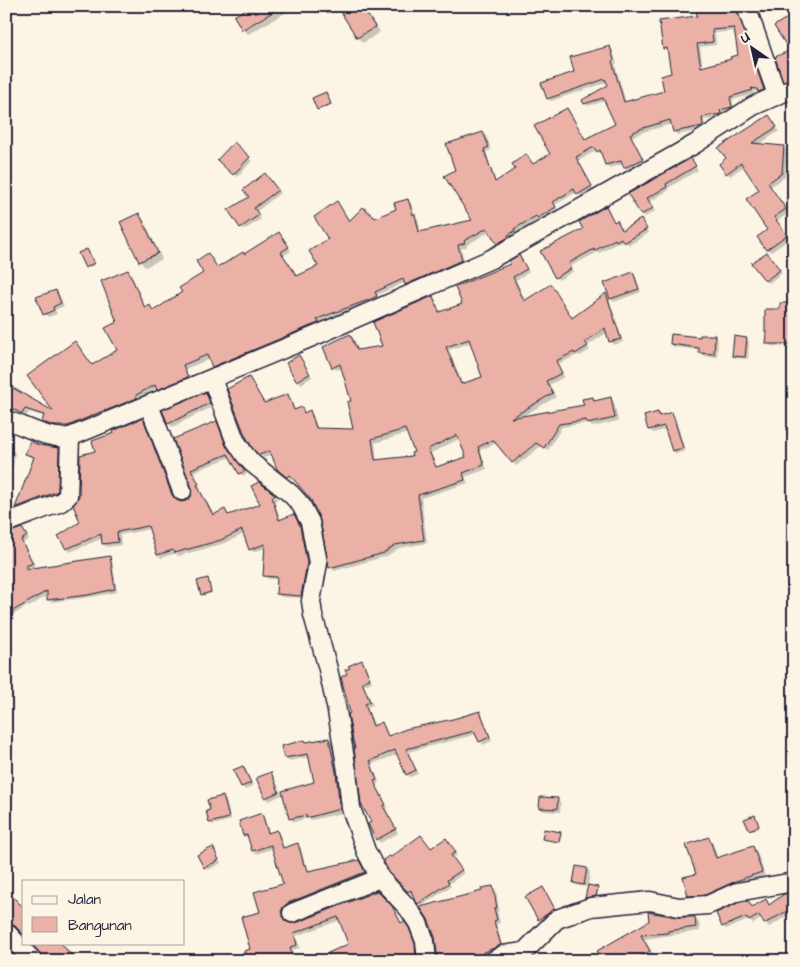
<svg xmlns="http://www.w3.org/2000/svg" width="800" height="967" font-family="'Architects Daughter',sans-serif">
	<rect width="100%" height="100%" fill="#fcf5e5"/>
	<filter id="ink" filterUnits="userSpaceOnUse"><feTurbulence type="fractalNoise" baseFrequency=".02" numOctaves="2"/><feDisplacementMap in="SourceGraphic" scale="10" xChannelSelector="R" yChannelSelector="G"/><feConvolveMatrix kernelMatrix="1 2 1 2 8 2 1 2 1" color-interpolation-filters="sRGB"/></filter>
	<g filter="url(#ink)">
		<!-- shadow -->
		<g fill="#0003" fill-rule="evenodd">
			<polygon points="253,6 283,6 287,12 248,34 243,29"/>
			<polygon points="338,6 363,6 380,32 363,43 358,38"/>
			<path d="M698,6H739V13L766,93L762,95L759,92L753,91L755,94L732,100L735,110L723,113L724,117L704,120L706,129L677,135L674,131L672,124L643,132L632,137L645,163L628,170L624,164L609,168L606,165L603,153L601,154L597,150L578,161L594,190L582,197L577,192L555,205L558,210L542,220L540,218L501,246L490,231L467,245V247L461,249L465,263L409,288L406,282L377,295L380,300L320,323L321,326L216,369L210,359L185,369L190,380L161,392L157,388L138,399L139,401L71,429H59L47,425L43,422L45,417L29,412L26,417L6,404L57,416L75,342L93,367L118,350L119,323L128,271L131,274L146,309L149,307L154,312L183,292L205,273L208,255L218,268L282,237L291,251L283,256L297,277L319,266L340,206L350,222L375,219L397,210L408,200L411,203L415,216L418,219L421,233L474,221L456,171L483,133L486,136L491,150L486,152L496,183L534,166L552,154L567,109L586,140L616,125L605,101L588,106L585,103L609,86L608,82L551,101L548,98L575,73L610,47L613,51L617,64H615L626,103L665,91L673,74L668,52L664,48L698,17ZM736,31L739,56L703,68L700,47L716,45L715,33Z"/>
			<polygon points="785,20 794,31 794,83 789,85 784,80 792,52 775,26"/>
			<polygon points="326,95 331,105 320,110 318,109"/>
			<polygon points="772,120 779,131 758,145 783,147 787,151 785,177 770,187 789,213 777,221 790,239 771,252 767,249 769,230 761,191 744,166 730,176 720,164"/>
			<polygon points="234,144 252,161 237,177 219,160"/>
			<polygon points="691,160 698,170 668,188 669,190 649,202 655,211 645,217 629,195"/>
			<polygon points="268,178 280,193 256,212 261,219 244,230 241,227 250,197"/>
			<polygon points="606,208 615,223 616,222 623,231 641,220 649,233 629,245 625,241 620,243 619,242 599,253 598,252 571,266 574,271 559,280 556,277 584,229"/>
			<polygon points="139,215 144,220 162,259 145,267 140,261"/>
			<polygon points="87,250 95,265 87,268 86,267"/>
			<polygon points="770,256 782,273 769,283 765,280"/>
			<path d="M519,257L529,272L516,280L526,302L554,290L573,319L606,295L609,298L623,342L614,345L611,341L608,332L587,346L590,350L580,356L578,355L558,364L564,377L549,385L556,397L521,417L585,406L593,398L596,402L611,399L614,402L618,421L592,427L588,423L562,427L548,450L541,446L516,466L497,443L480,450L487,469L465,477L468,483L421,498L427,543L399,548L387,556L334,571L331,567L321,517L310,497L293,478L291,479L282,473L273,454L264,458L254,448L249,378L265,404L287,396L291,399L295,411L302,409L306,413L309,412L313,415L318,429L354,430L353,402L343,368L336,370L333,367L350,336L354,339L359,351L383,347L432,298L436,301L441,313L464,305L512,265ZM472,342L484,378L463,385L449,350ZM408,433L415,452L414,457L377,461L375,443ZM459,439L467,458L437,468L431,453Z"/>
			<polygon points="633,274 636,277 641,292 614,302 611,299 605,284"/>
			<polygon points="56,291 59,294 64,306 55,310 57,314 48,317 44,314"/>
			<polygon points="794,304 794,347 770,346 768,343 768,333 766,331 781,311"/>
			<polygon points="714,336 718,340 717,357 704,356 700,353 700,350 674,347 671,344"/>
			<polygon points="746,339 749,342 748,359 736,358 733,355"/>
			<polygon points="299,357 312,377 301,384 287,363"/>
			<polygon points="205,394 209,397 212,407 172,427 169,423"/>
			<polygon points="657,413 661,417 671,413 675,416 685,451 676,454 673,451 667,429 653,433 650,430 646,416"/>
			<polygon points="142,420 146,423 175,500 186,502 192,498 193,488 175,439 216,423 220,426 229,450 247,474 244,476 240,473 231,457 193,472 201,488 199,489 214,516 225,511 229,516 262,505 259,484 278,499 274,501 281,520 293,515 297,519 303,530 310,567 304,598 281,597 278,594 278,579 268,579 264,576 266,548 253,552 250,549 244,534 225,543 204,549 178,556 176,553 161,558 158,555 150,529 120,535 121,545 106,547 103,543 103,538 70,552 67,548 82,522 80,497 97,452 116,434"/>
			<polygon points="39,446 58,449 61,452 60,494 19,511 16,508 35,458 26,453"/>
			<polygon points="6,449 12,450 15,453 6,514"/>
			<polygon points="25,533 29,539 23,543 35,566 29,569 109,557 112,560 117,592 91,597 51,602 48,599 48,595 29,607 27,606 9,618 6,615 6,534"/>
			<polygon points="207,579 212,593 203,596 202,594"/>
			<polygon points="361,661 365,664 372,682 364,685 373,705 367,707 375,727 381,724 389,737 479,712 482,715 492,741 483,745 477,734 408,752 418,774 410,777 407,774 398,754 372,764 379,783 376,784 388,808 386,809 398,833 380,843 369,824 373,822 351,714 349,675"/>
			<polygon points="329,739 332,742 339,777 343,813 311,820 308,818 294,822 291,819 284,791 315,783 310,757 288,761 285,758 283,747"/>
			<polygon points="243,767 246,770 253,786 245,790 242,786"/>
			<polygon points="271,774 274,777 282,795 269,801 266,797"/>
			<polygon points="223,797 226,800 231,820 213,825 210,823 211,811"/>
			<polygon points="557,800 561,803 560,812 543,811 540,807"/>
			<polygon points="261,815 264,818 270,834 277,832 280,835 284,849 297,845 301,848 305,865 310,872 358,861 367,876 284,916 286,923 296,924 377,892 394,911 402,924 407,926 417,948 419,961 333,961 350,945 341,920 296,936 300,948 292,950 294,961 248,961 261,913 285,884 274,848 256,854 253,851 249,838 244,835"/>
			<polygon points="755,817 760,828 751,831 750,830"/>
			<polygon points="560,834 562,835 560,842 544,838"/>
			<polygon points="708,838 713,843 718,859 753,847 757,852 765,876 741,884 710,898 693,899 689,895 697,875"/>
			<polygon points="449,842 457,855 453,858 464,873 449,884 451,886 422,906 414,893 412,895 390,871 391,859 431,850"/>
			<polygon points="212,849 221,863 208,870 205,867"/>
			<polygon points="587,869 590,872 588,886 599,889 597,897 588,898 589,887 578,886 575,883"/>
			<polygon points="493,887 496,890 499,911 497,911 500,923 496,924 503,948 486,961 439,961 483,892"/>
			<polygon points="543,888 557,912 542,922 539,919"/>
			<polygon points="794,894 794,912 769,927 762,918 753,924 749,920 726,929 723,926 748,902 753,908 769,904 769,906"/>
			<polygon points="694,918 699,922 700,931 644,939 654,955 644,961 604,961 599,951 677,919"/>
			<polygon points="6,949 17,961 6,961"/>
			<polygon points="539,955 543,961 531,961"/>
		</g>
		<!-- building -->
		<g fill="#ebb1a6" stroke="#22223b" fill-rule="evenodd">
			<polygon points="251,6 283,6 242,30 234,16"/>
			<polygon points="337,6 362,6 375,27 357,38"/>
			<path d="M696,6H736L764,90L758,92L757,89L751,88L753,90L730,97L732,107L720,110L721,114L702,117L703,126L673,132L670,120L640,129L630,134L643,159L624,168L621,161L605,165L600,150L597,152L594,147L576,157L592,186L577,195L574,189L553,202L556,207L538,218L536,216L514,229L515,231L508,235L509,237L497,244L487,228L464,241L465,243L458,245L462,260L405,285L403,279L375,292L377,296L371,299L317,319L319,323L313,325L212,367L207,355L183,365L188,377L157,390L155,385L136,395L137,398L105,411V410L68,426H55L42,422L44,415L25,409L22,414L6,405V399L13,388L53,411L27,376L75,341L92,365L117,350L105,328L117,322L101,281L128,270L145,308L150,305L153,311L182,292L179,288L203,273L196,261L208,253L217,267L222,264V265L243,252L244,254L279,232L289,247L281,252L297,276L318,266L309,251L328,239L314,217L337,201L349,221L363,207L375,218L396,209L394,203L408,199L413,215L415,214L419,232L472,220L444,176L455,170L446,144L483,132L489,147L484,149L495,182L515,169L512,164L526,154L533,164L550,154L534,126L567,108L585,139L615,124L603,98L584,104L582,100L608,85L605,79L547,99L541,83L574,72L570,57L610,46L614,60L612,61L624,102L664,91L661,76L671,73L667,48L663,49L659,21L697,16ZM734,28L738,55L730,57L731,59L701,67L697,44L713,42L712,30Z"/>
			<polygon points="785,19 794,32 794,44 788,48 774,26"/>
			<polygon points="791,50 794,56 794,78 783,81 775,57"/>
			<polygon points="326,92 331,104 317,110 312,98"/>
			<polygon points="769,115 777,127 752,143 784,146 782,173 768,183 786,209 774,217 787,235 766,250 757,237 767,230 746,199 759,190 741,163 726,174 719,164 726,158 718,148"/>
			<polygon points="234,142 250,157 233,175 217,160"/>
			<polygon points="691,158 696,166 666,184 667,187 647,198 653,208 641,215 628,194"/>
			<polygon points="265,173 278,190 254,208 259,215 240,228 228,210 249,197 243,190"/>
			<polygon points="606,206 614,222 617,220 622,230 641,219 647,229 624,243 621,238 616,241 615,239 594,251 594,249 569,263 572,268 555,278 540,251 583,229 579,222"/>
			<polygon points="139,213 158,253 139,262 120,222"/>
			<polygon points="87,249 94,263 85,268 78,253"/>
			<polygon points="767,252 780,270 765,281 751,263"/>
			<path d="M519,255L527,269L513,277L524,301L551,284L572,318L606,293L621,339L609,342L605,328L585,342L588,346L575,354L574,352L556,361L562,373L546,381L553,393L511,418L584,405L582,399L593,397L594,401L611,397L615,418L587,424L586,420L559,424L544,448L536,443L512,463L493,440L478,447L484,465L463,473L465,480L418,495L424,540L395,545L384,553L329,568L320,520L311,500L290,475L286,477L277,469L270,451L259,455L253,449L245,435L227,389L249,377L264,403L288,394L294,410L302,407L304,413L310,410L316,428L353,429L347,402L351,401L340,364L332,368L323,347L350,334L357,350L382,346L373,322L433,296L439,312L462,304L455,287L510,264L509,261ZM469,339L482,377L461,384L446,347ZM405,429L414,452L411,453L412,456L375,460L372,439ZM457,435L466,457L436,467L428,449Z"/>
			<polygon points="633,272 639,289 610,299 604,283"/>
			<polygon points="56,290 61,303 53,307 54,310 43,315 36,297"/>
			<polygon points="780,303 794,303 794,344 766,344 767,332 765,332 765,309 780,309"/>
			<polygon points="671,334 700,337 700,335 715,335 714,354 699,353 699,348 670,344"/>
			<polygon points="734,336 747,338 745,357 732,356"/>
			<polygon points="299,355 310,374 296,381 286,363"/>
			<polygon points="206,392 210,403 168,424 162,410"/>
			<polygon points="658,412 659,416 672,412 683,448 672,451 664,426 648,430 644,416"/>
			<polygon points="143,418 172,495 176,500 181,502 186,501 191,497 192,488 173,439 217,421 226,446 245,471 239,474 228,454 191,469 199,484 197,485 213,515 225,509 228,515 260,504 251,486 259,482 276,495 272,497 279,520 294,514 300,526 307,563 301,596 276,594 277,577 263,576 265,544 249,550 242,530 221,540 200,546 174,553 173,550 157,555 148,526 117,532 118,542 102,544 101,534 66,549 58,536 80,522 73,505 79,496 80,455 95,451 92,441 114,433 113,431"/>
			<polygon points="30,441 39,445 59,448 58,491 15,508 34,457 25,454"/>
			<polygon points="22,528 27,536 21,540 33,563 26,566 26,569 110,556 115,589 88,595 47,600 47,591 6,615 6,533"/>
			<polygon points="208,578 211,592 201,595 197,581"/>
			<polygon points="362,660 370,679 362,682 370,702 365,704 373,726 382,722 388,736 406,729 453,719 480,711 490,737 479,742 474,731 406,749 416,770 406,775 395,750 370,761 377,780 374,781 386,805 383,806 396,829 376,840 368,824 371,822 361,804 354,748 355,748 353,741 348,714 350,713 341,677 347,674 345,670 350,668 348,666"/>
			<polygon points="329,738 336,772 340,809 306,818 306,815 289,819 282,791 314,782 308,754 284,758 281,746 305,740 306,742"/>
			<polygon points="243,766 251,783 241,787 233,770"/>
			<polygon points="271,772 279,792 265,798 256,778"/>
			<polygon points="223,796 229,818 209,823 206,811 210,810 207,800"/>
			<polygon points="540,797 558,798 557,809 539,808"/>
			<polygon points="262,813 268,833 277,830 283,848 298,843 304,865 306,864 308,871 359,860 365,872 288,903 283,907 281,912 285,921 290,923 296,923 377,891 392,906 401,923 404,921 409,928 415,944 416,961 331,961 328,953 348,944 338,917 294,933 297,945 290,947 293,961 247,961 244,951 250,949 241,917 260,912 254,892 283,884 271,845 252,851 247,835 243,836 239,821"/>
			<polygon points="755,815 759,826 749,830 744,819"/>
			<polygon points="544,829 561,832 559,842 542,839"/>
			<polygon points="421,835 431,848 446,838 456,852 451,855 462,870 447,880 449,883 418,904 414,899 411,890 408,892 389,872 383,860 389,856 391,857"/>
			<polygon points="709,837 716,858 753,846 762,872 736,881 705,895 688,896 683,877 696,874 686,845"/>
			<polygon points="213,847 219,860 204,868 197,855"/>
			<polygon points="576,866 587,868 584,885 573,883"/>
			<polygon points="588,885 598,887 596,896 585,898"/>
			<polygon points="493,886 497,908 494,908 497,920 494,921 501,945 482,953 482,961 438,961 435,937 428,919 420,907 482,891 481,888"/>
			<polygon points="543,887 555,909 538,920 525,897"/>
			<polygon points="6,890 24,908 24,935 13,924 6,922"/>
			<polygon points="794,893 794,907 764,924 759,915 749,921 746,917 722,927 716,913 740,902 748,901 752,907 766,899 769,905 784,894"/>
			<polygon points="648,912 677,917 695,917 696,927 668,931 668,933 641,935 650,951 633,961 603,961 597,951 649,921"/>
			<polygon points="31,943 61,943 76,961 43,961 41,954"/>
		</g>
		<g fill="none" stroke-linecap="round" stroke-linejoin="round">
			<!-- minor casing -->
			<g stroke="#22223b" stroke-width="21">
				<g id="minor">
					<polyline points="746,6 777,95"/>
					<polyline points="212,379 235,440 245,455 252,463 291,494 301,505 310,522 318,563 311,601 313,615 328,669 337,711 347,771 351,808 366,851 380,878 408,908 418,923 425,941 427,961"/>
					<polyline points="149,405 182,491"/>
					<path d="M6,420C27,426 47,440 70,437L317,335L491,259L695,144L753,106L794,88"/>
					<polyline points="6,523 61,502 68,496 70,437"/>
					<polyline points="292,913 380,878"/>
					<polyline points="6,932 33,961"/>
					<polyline points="493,961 503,955 524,952 557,919 591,907 650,901 679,907 708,905 737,892 794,882"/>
				</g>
			</g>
			<!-- minor -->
			<use href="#minor" stroke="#fcf5e5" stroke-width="18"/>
		</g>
	</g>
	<!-- margin -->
	<rect width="800" height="967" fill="none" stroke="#fcf5e5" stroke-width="25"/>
	<rect x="12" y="12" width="775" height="942" fill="none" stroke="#22223b" stroke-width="2" filter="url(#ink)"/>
	<!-- legend -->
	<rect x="22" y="880" width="162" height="65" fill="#fcf5e5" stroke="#a5a1a1"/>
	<rect x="32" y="896" width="25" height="8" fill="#fcf5e5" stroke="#a5a1a1"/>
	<text x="68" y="904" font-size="15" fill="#22223b">Jalan</text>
	<rect x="32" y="917" width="25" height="15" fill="#ebb1a6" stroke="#a5a1a1"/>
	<text x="68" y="930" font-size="15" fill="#22223b">Bangunan</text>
	<!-- north arrow -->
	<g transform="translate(752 48) rotate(326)" stroke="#fcf5e5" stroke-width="4" paint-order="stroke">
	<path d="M0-4L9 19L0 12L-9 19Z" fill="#22223b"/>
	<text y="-8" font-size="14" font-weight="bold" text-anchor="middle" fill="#22223b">U</text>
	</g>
</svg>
